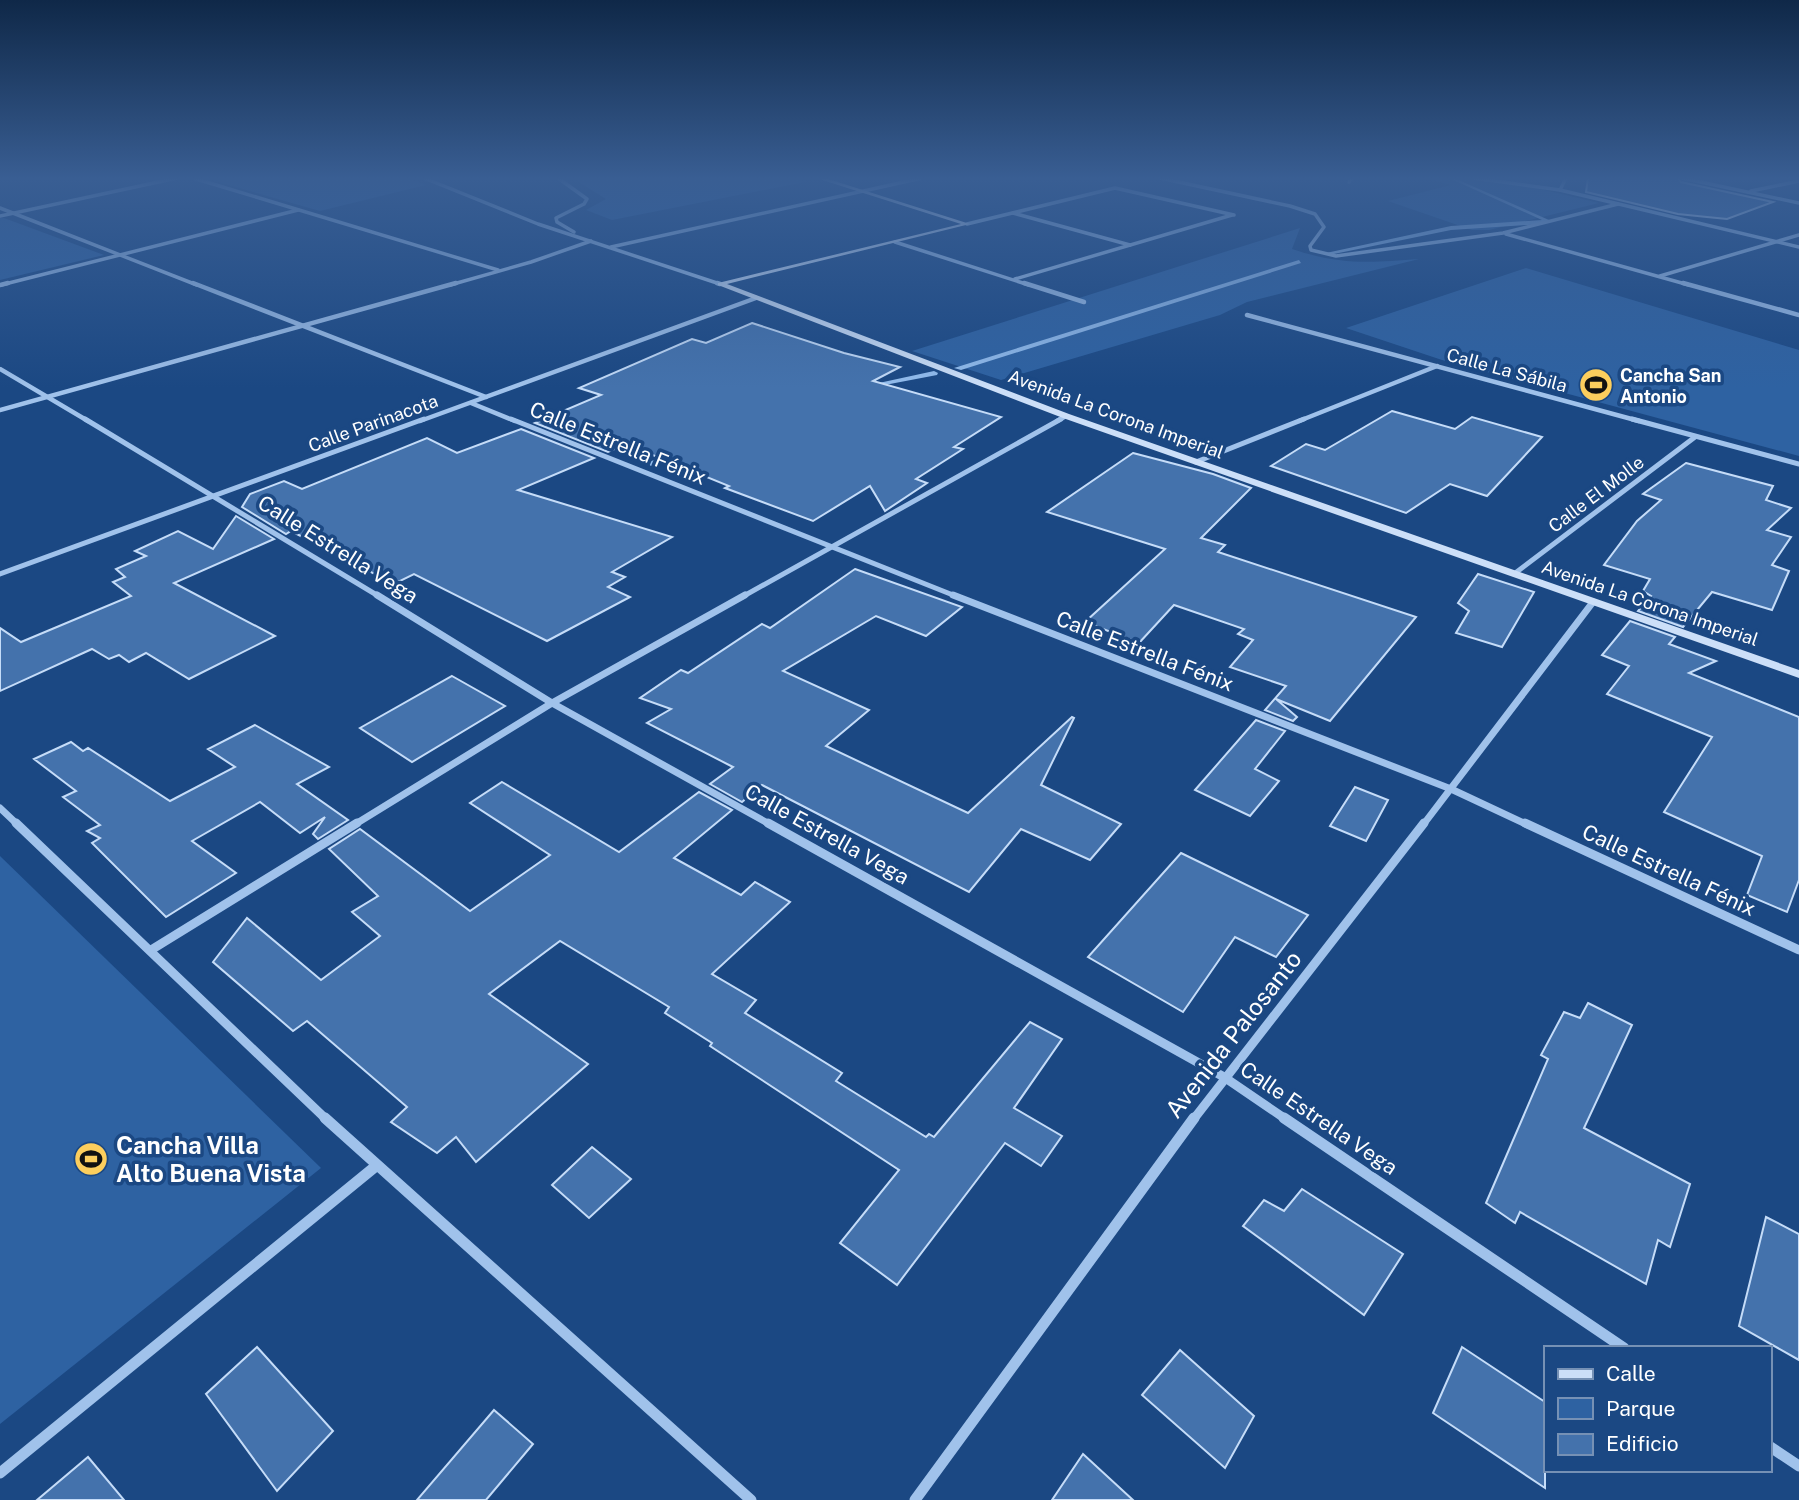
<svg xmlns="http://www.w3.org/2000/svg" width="1799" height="1500" font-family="'Public Sans',sans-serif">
	<rect width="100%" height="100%" fill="#1b4883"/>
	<!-- green -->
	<g fill="#2e62a2">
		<polygon points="407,178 426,185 320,211 208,179"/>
		<polygon points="1457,178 1536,188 1599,203 1489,230 1472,230 1388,201 1451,185 1429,179"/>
		<polygon points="795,179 805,182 612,220 586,210 606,199 574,179"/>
		<polygon points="0,218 4,218 104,255 0,280"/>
		<path d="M1300,228L1292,249C1340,265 1369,263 1419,259L1247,302L1220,315L1001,380L912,351Z"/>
		<polygon points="1526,268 1799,350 1799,456 1442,360 1346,328"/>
		<polygon points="0,856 321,1168 0,1424"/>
	</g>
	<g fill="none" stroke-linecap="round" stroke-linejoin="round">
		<!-- stream -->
		<g fill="#93bded" fill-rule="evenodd">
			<polygon points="1449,178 1454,178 1549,220 1542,224 1451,230 1329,255 1326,253 1451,226 1542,220"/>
			<polygon points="1299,260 1301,263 961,370 954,368"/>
			<polygon points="934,371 938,373 937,375 869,388 865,386"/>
			<polygon points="677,450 680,451 680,455 651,466 647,463"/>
		</g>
	</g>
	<!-- building -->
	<g fill="#4472ac" stroke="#c5dcf8" stroke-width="2">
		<polygon points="1588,178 1678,178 1681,182 1773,202 1727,219 1707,217 1678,214 1586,192"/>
		<polygon points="752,323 844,353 900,367 873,381 1001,417 954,447 963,449 916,479 927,483 885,511 870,486 813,521 725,488 729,486 626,444 608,452 535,423 601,395 579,388 692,339 706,343"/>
		<polygon points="1392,411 1455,429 1472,417 1542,437 1487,496 1450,484 1406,513 1271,466 1306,444 1325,450"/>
		<polygon points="521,429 594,458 518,490 672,537 612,572 625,577 608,587 630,597 547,641 414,574 394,584 291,531 286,534 242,507 250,494 284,481 302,489 427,438 457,453"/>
		<polygon points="1133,453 1213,474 1251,488 1201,538 1225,545 1218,552 1416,617 1330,721 1276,699 1297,717 1293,721 1265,710 1286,686 1230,667 1253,640 1238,634 1244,629 1174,605 1139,643 1085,622 1165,549 1047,512"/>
		<polygon points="1686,463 1773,486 1766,500 1791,508 1767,530 1791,537 1772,565 1789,571 1772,610 1712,592 1683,627 1638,611 1651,596 1643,591 1650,579 1604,565 1637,521 1661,500 1643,494"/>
		<polygon points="236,516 274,539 174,583 275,636 189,679 146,653 129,662 119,655 109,659 92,649 0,691 0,628 21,642 131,596 113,582 125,577 116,569 146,556 135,551 178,531 213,549"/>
		<polygon points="855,569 962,607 926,636 876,616 783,671 869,710 826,746 968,813 1072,717 1074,718 1041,785 1121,824 1090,860 1021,829 969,892 762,785 742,802 710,784 733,767 647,723 671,709 640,698 681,670 688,673 762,624 770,628"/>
		<polygon points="1478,574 1534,592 1502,647 1456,633 1469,611 1458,603"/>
		<polygon points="1630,621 1675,637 1669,644 1716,661 1689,673 1799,717 1799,880 1787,912 1747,895 1762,856 1664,812 1712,737 1607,694 1629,666 1602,655"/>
		<polygon points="452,676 505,706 412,762 360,728"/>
		<polygon points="1256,720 1285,731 1255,769 1279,781 1250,816 1195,790"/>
		<polygon points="255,725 329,767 297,784 348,820 318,839 313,834 325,817 300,833 260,802 192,841 236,873 166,917 92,843 100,838 87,831 100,825 63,797 76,791 34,759 71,742 83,751 88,748 170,801 235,767 208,749"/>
		<polygon points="502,782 619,852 699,792 732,810 674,858 741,895 755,882 790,902 712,974 756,1000 745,1013 842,1073 836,1081 926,1137 929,1134 934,1137 1030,1022 1062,1039 1014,1108 1062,1136 1041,1166 1005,1143 897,1285 840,1243 899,1170 710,1046 712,1043 665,1013 669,1007 560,941 489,994 588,1064 476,1162 456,1137 437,1153 391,1122 407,1107 307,1021 293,1031 213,962 247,918 321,980 380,936 352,912 378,896 329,849 360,829 470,911 550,855 470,803"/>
		<polygon points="1355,787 1388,800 1366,841 1330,826"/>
		<polygon points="1181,853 1308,915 1276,957 1235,937 1183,1012 1088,957"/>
		<polygon points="1588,1003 1632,1025 1584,1128 1690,1184 1670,1247 1658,1240 1646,1284 1520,1212 1515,1223 1486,1203 1548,1059 1541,1055 1564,1012 1580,1018"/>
		<polygon points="592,1147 631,1179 589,1218 552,1185"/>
		<polygon points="1302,1189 1403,1254 1364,1315 1243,1226 1264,1200 1284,1211"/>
		<polygon points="1766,1217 1799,1234 1799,1360 1739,1326"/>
		<polygon points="257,1347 333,1431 277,1491 206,1394"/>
		<polygon points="1462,1347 1545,1402 1545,1488 1433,1413"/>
		<polygon points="1180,1350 1254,1416 1225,1468 1142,1395"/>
		<polygon points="494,1410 533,1444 486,1500 417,1500"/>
		<polygon points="1083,1454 1133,1500 1052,1500"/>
		<polygon points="88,1457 124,1500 37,1500"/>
	</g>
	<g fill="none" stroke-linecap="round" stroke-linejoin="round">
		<!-- street-far5 -->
		<g stroke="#a0c2eb" stroke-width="3.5">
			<polyline points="193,178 498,270"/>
			<polyline points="424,178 538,224 720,284"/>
			<polyline points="558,178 587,199 584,204 556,218 557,222 574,232"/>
			<polyline points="1160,178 1290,206 1315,214 1324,227 1310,246 1311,250 1336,256 1503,233 1618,204"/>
			<polyline points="1473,178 1560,190"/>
			<polyline points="1566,178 1560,190 1799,247"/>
			<polyline points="1682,178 1799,203"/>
			<polyline points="1349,182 1352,178"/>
			<polyline points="1751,191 1799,181"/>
			<polyline points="0,208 197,285"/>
			<polyline points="1013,213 1130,245"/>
			<polyline points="0,216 177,178"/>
			<polyline points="967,224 1115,188 1234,215"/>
			<polyline points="1506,234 1689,285"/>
			<polyline points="895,242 1029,285"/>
			<polyline points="611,247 922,178"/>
			<polyline points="1660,276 1799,235"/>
			<polyline points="1015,279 1232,215"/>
			<polyline points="1,285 298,210"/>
			<polyline points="450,285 531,262 591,241"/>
		</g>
		<!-- street-far4 -->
		<g stroke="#a0c2eb" stroke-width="4.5">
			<polyline points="193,283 486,397"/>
			<polyline points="717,283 720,284"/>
			<polyline points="1024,283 1084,302"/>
			<polyline points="1683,283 1799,315"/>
			<polyline points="0,285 8,283"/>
			<polyline points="1247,315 1639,421"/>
			<polyline points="0,369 88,421"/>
			<polyline points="471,403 515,421"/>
			<polyline points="0,410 456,283"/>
			<polyline points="420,421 756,298"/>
			<polyline points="1057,421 1066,416"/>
			<polyline points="1299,421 1437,366"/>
		</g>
		<!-- street-far3 -->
		<g stroke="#a0c2eb" stroke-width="5">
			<polyline points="85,419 380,597"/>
			<polyline points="511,419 958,597"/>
			<polyline points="1632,419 1799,464"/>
			<polyline points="1196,462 1304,419"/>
			<polyline points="0,574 424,419"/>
			<polyline points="1514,574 1695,437"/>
			<polyline points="742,597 1061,419"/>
		</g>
		<!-- street-far2 -->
		<g stroke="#a0c2eb" stroke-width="7">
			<polyline points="377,595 552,703 771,825"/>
			<polyline points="953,595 1451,789 1528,825"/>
			<polyline points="0,808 18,825"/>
			<polyline points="354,825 552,703 745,595"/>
			<polyline points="1423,825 1593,602"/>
		</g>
		<!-- street-far1 -->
		<g stroke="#a0c2eb" stroke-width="9">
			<polyline points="16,823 327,1120"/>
			<polyline points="768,823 1224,1077 1287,1120"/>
			<polyline points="1525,823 1799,950"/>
			<polyline points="151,950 357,823"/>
			<polyline points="1193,1120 1424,823"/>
		</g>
		<!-- street -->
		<g stroke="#a0c2eb" stroke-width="11">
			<polyline points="325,1118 751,1500"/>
			<polyline points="1284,1118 1624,1348"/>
			<polyline points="1769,1446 1799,1466"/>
			<polyline points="0,1473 376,1166"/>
			<polyline points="915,1500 1194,1118"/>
		</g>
		<!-- secondary -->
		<polygon fill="#ccdff8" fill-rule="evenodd" points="825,178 970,224 727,284 1069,414 1799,670 1799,678 1063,418 718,285 718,283 961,224 816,178"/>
	</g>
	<!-- sky -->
	<linearGradient id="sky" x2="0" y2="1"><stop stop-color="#0f2848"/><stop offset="0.46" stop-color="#395e93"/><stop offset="1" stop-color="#395e93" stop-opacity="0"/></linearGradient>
	<rect width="1799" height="388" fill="url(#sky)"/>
	<!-- icons -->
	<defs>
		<g id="stadium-disc" transform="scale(1.75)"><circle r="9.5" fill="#fcce5d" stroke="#1b4883"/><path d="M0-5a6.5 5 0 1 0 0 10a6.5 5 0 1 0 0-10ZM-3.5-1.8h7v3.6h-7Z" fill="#111"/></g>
	</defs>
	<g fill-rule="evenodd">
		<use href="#stadium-disc" x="1596" y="385"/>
		<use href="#stadium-disc" x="91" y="1159"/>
	</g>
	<g text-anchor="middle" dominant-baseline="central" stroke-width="7" stroke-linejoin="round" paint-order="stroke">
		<!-- far-street labels -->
		<g font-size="18" fill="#fff" stroke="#1b4883">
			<text transform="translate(1507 370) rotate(15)">Calle La Sábila</text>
			<text transform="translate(1116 414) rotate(20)">Avenida La Corona Imperial</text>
			<text transform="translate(373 423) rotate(-20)">Calle Parinacota</text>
			<text transform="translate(1596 494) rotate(-37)">Calle El Molle</text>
			<text transform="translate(1650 603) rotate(19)">Avenida La Corona Imperial</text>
		</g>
		<!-- far-poi labels -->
		<g font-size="18" font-weight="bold" fill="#fff" stroke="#1b4883" text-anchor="start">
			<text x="1620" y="375">Cancha San<tspan x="1620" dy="21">Antonio</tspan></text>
		</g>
		<!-- street labels -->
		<g font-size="21" fill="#fff" stroke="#1b4883">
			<text transform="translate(618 443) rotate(22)">Calle Estrella Fénix</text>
			<text transform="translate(338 549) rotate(32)">Calle Estrella Vega</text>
			<text transform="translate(1145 651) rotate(21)">Calle Estrella Fénix</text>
			<text transform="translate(827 834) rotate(29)">Calle Estrella Vega</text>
			<text transform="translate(1669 870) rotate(25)">Calle Estrella Fénix</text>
			<text transform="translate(1319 1118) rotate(34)">Calle Estrella Vega</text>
		</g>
		<!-- near-street labels -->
		<g font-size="24" fill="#fff" stroke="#1b4883">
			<text transform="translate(1233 1034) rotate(-52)">Avenida Palosanto</text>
		</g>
		<!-- near-poi labels -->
		<g font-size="24" font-weight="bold" fill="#fff" stroke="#1b4883" text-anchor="start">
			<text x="116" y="1145">Cancha Villa<tspan x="116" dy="28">Alto Buena Vista</tspan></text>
		</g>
	</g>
	<!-- legend -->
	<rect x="1544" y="1346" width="228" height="126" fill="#1b4883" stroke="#7691b5" stroke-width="2"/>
	<rect x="1558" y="1369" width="35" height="10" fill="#ccdff8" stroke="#7691b5" stroke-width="2"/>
	<text x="1606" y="1381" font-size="21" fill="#ffffff">Calle</text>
	<rect x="1558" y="1398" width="35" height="21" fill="#2e62a2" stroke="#7691b5" stroke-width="2"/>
	<text x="1606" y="1416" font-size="21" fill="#ffffff">Parque</text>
	<rect x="1558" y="1434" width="35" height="21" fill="#4472ac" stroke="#7691b5" stroke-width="2"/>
	<text x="1606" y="1451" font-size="21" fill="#ffffff">Edificio</text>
</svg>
